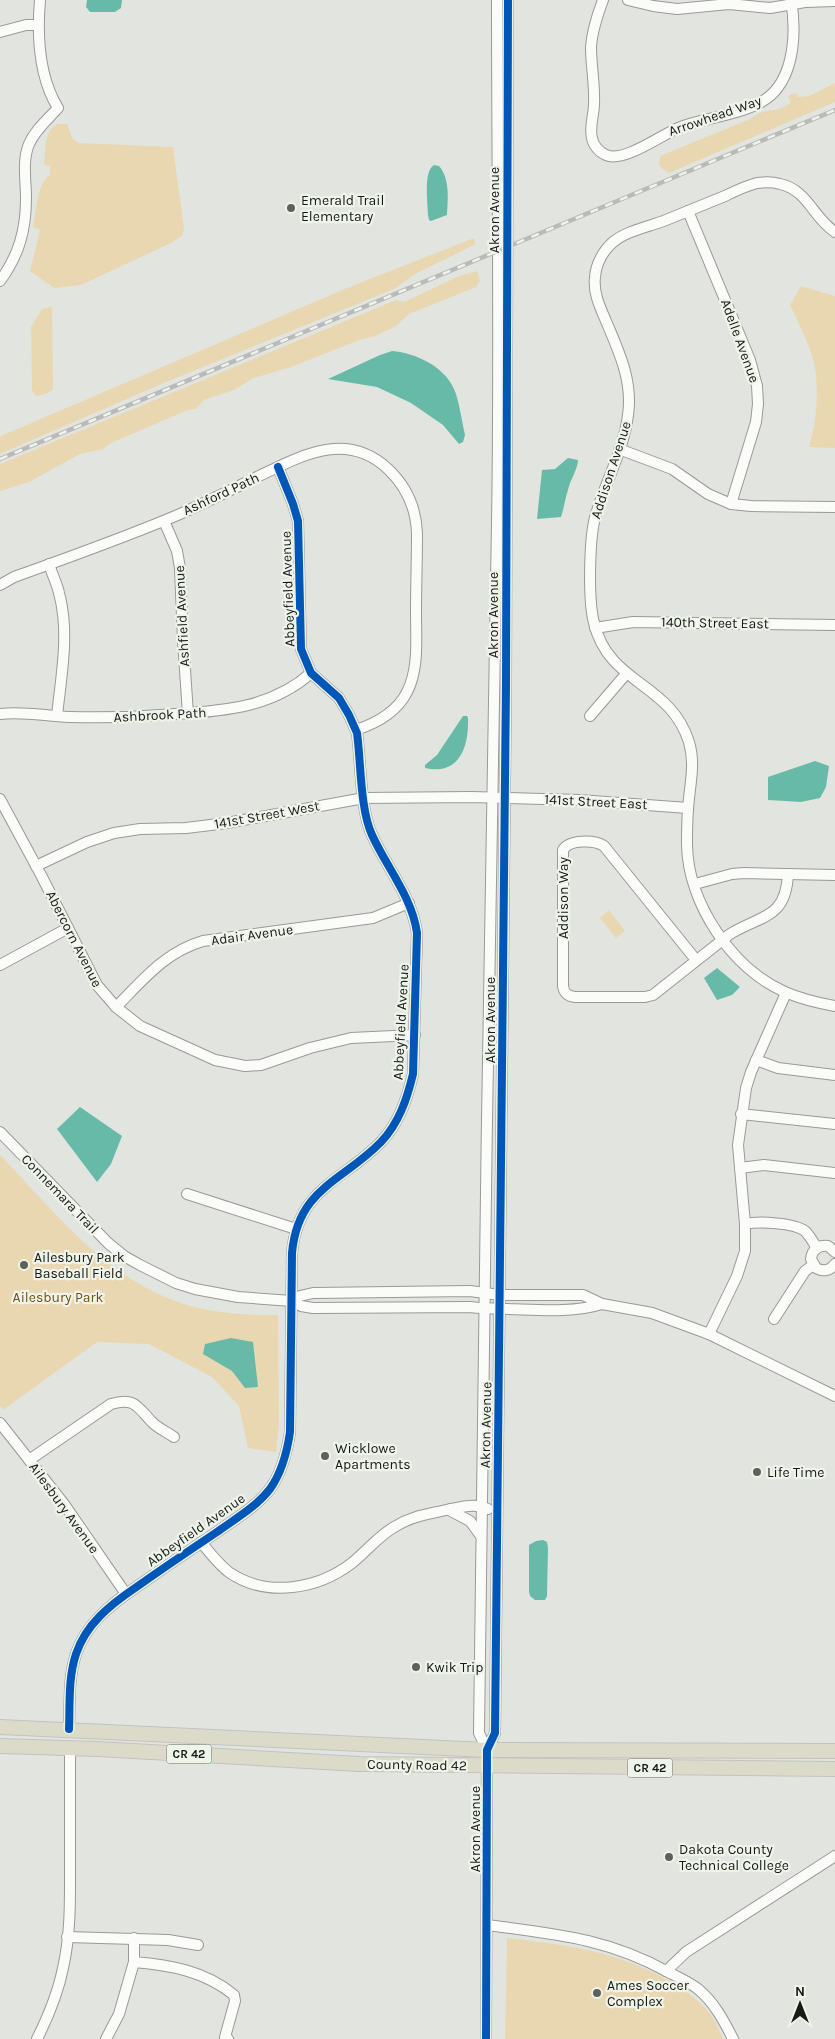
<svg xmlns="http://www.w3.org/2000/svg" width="835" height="2039" font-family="Karla,sans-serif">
	<rect width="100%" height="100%" fill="#e2e5df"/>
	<!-- green -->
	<g fill="#e9d7b2">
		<path d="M835,83V102L669,173L661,168L659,164L660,156L750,119C754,117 756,114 760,113C771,109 783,111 791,102L788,97L791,94L796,93L798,97L809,96Z"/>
		<path d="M58,124H67L73,139L79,143L173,147L184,229L182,236L171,243L81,285L54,288L30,271L40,230L33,227C36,213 37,182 50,175V166L44,165C46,150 43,131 58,124Z"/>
		<polygon points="474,238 476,244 417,273 394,289 164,383 0,454 0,437 3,435 347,288"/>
		<polygon points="477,271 480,281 476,287 409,314 396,326 373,337 362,339 291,367 254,378 234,390 204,400 196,409 188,410 111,443 103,449 80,454 29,482 0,491 0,464 396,300 404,302 459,276"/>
		<path d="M801,286L835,296V448L809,447C817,421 820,386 813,359C808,341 798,322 790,305Z"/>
		<polygon points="52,306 53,389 46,394 36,396 32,390 31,327 42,309"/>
		<polygon points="609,910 625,931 616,938 600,918"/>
		<path d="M0,1155C61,1218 111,1286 198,1308C225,1314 251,1315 278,1315L279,1425L276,1452L248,1448L239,1406L212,1377L149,1344L97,1342L3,1410L0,1406Z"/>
		<path d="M507,1938C566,1945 617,1951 669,1981C685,1990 703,2002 713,2018C717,2025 720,2032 723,2039H505Z"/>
	</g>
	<!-- water -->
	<g fill="#68baa8">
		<polygon points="87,0 122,0 121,8 115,12 90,12 86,7"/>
		<path d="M434,165L439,166C450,178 448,200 447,215L431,221L429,220L428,215C428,203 423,171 434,165Z"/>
		<path d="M392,351C417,353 448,368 456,394C460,407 462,422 465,435L463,442L459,444L443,425L411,403L377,387L328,379L380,355Z"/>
		<path d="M568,458L578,460C578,469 570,480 568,490C565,499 564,508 561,517L537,519L542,470L555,469Z"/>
		<path d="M463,716H467L468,718C469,746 460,776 425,768V765L437,755Z"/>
		<polygon points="815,761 829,766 826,787 820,798 801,802 768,800 768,777"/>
		<polygon points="717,968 740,987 732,995 717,1000 704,978"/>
		<polygon points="80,1107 122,1136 111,1164 97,1182 57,1129"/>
		<polygon points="231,1338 253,1342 258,1387 245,1388 232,1371 203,1354 205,1344"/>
		<polygon points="543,1540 547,1542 548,1548 547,1596 545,1600 535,1600 530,1596 529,1592 529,1545 536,1541"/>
	</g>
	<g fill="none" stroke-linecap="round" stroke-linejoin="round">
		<!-- minor casing -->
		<g stroke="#989a96" stroke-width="12">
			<g id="minor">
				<path d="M603,0C597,16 592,31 591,47C591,66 595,85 594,104C594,115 589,127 592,138C593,145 599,152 606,155C623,163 660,136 678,128C707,116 754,115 775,91C795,68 796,28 791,0"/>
				<polyline points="628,0 653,6 677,9 729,4 770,8 805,2 835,1"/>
				<polyline points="0,32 26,25 38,25"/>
				<polyline points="688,211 750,360 757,386 758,404 756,422 731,504"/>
				<path d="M835,232C813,218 808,190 780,184C773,182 765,182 757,183C746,186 735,191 725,196C705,204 686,212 666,220C649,227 628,230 613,242C603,251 596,264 595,277C593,293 600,307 606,321C619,352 633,381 628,415C624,449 606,481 596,514C589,536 588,600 594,623C609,685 670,682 689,742C696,766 689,787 688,810C687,822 687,834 687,845C688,903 732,969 785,992C801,999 818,1003 835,1006"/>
				<path d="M0,281C19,255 26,230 26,198C26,180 22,161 29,144C35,130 48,119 58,108C39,77 37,35 40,0"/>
				<polyline points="619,449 672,469 708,494 731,504 751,506 835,507"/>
				<polyline points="164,521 177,551 180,568 183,641 188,714"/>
				<path d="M49,564C52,574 57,584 59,593C70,633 61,676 57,716"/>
				<path d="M0,585L14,577C70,557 126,537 180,514C207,502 233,489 259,476C301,456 346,430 388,469C406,486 416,508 417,533C417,560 416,586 416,613C416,639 419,669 407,692C397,712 377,723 356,730"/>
				<polyline points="595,628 633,622 835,625"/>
				<path d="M0,714C23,711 45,716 69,717C105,718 140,717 176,714C225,711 273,707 311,673"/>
				<polyline points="590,716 626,674"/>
				<polyline points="0,799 41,875 97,985 116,1007 140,1026 215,1060 245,1066 261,1065 310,1048 351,1038 415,1035"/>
				<polyline points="36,866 87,842 114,833 140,829 186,828 227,823 364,798 471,797 579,800 688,808"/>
				<polyline points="695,884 732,874 744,873 835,875"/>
				<path d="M696,960L604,846C595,840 569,839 563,850V986C564,993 567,996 575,997H645L653,995L730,934C761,915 786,919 788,874"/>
				<polyline points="0,965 68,928"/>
				<path d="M116,1007C143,980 165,952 203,941L373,918L409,903"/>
				<polyline points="756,1060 778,1068 835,1075"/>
				<polyline points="741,1114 835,1124"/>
				<path d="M0,1132L108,1243L124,1256L140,1265L176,1283L195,1289L238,1297L292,1301L301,1306L313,1308L470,1307C483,1309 496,1308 509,1309C540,1310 573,1313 602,1304"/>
				<polyline points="740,1168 764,1165 835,1173"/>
				<polyline points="187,1194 296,1229"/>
				<path d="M745,1224C759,1221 794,1223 805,1231C810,1236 813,1242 817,1248"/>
				<path d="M835,1252L828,1246C819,1245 812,1249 811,1259L816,1268C823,1272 830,1271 835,1264"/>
				<polyline points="292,1301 300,1296 313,1293 470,1291 500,1295 583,1295 602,1304 652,1313 709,1334 835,1396"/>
				<polyline points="774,1319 805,1271 813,1265"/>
				<polyline points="709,1334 737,1276 745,1251 745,1224 738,1145 746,1088 751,1072 786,993"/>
				<polyline points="0,1423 64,1504 126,1594"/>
				<path d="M29,1460L111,1404C134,1397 137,1406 151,1421C157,1428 167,1432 174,1437"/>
				<polyline points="449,1510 470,1521 481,1536"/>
				<path d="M201,1542C210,1553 219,1565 230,1573C268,1598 318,1589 352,1563C367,1551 379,1535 396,1526C414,1515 431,1514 450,1509C463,1507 476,1503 488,1509"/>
				<path d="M69,1729C70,1705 68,1678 76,1654C86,1624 110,1605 135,1588C162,1569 190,1550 217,1532C235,1519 256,1507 270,1489C282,1472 287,1453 290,1432L292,1253C298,1188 342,1182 381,1142C399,1123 407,1099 413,1074L417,933C412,897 387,868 372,835C360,809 361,762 357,733L349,715L339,698L311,673L301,649L298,521L293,504L278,467"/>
				<path d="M487,1750L479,1733C483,1329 490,926 497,522C500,348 497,174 497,0"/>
				<path d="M487,1925C554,1934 607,1938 668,1972C678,1977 689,1982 698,1989C714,2002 724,2021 733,2039"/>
				<polyline points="67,1937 168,1940 198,1945"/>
				<path d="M134,1938V1962C170,1965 205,1971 234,1995L235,2001L225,2037L228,2039"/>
				<polyline points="666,1971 686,1952 835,1856"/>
				<path d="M37,2039C48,2017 58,1993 63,1968C71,1933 70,1897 70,1862C70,1824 70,1786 70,1748"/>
				<polyline points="106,2039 119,2014 134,1962"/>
				<polyline points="486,2039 487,1750 495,1733 506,685 508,0"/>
			</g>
		</g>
		<!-- highway casing -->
		<g stroke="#c2c3c1" stroke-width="16">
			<g id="highway">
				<polyline points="0,1727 487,1750 835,1751"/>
				<polyline points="0,1746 98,1749 359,1764 835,1769"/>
			</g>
		</g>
		<!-- minor -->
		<use href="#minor" stroke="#fbfbfa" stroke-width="10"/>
		<!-- highway -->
		<use href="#highway" stroke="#dcdbc9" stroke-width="14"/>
		<!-- rail casing -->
		<g stroke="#bababa" stroke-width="4.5">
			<polyline id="rail" points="0,459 835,110"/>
		</g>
		<!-- rail -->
		<use href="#rail" stroke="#eff4ea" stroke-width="2.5" stroke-dasharray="8" stroke-linecap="butt"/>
		<!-- cycleway casing -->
		<g stroke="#eff4ea" stroke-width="11">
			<g id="cycleway">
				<path d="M69,1729C70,1705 68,1678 76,1654C86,1624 110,1605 135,1588C162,1569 190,1550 217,1532C235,1519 256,1507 270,1489C282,1472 287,1453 290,1432L292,1253C298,1188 342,1182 381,1142C399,1123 407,1099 413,1074L417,933C412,897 387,868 372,835C360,809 361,762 357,733L349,715L339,698L311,673L301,649L298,521L293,504L278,467"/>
				<polyline points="486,2039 487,1750 495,1733 506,685 508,0"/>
			</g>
		</g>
		<!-- cycleway -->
		<use href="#cycleway" stroke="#0057b8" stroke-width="8"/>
	</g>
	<!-- markers -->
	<g fill="#5e605c" stroke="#eff4ea" stroke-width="2">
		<circle cx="291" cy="208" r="5"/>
		<circle cx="24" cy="1265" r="5"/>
		<circle cx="325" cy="1456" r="5"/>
		<circle cx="757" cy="1472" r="5"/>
		<circle cx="416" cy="1667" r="5"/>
		<circle cx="669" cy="1857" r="5"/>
		<circle cx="597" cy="1993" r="5"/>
	</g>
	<g text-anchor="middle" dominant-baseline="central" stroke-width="4.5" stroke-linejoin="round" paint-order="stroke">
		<!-- shield labels -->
		<g fill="#eff4ea" stroke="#585b55" stroke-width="1">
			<rect x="166.5" y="1744.5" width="45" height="19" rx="4"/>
			<rect x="627.5" y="1758.5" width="45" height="19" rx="4"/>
		</g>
		<g font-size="12" font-weight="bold" fill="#171915">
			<text x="189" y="1754">CR 42</text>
			<text x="650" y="1768">CR 42</text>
		</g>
		<!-- street labels -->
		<g font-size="14" fill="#171915" stroke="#eff4ea">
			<text transform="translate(715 116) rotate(-19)">Arrowhead Way</text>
			<text transform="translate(494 210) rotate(-90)">Akron Avenue</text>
			<text transform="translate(740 341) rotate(70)">Adelle Avenue</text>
			<text transform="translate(611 470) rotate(-72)">Addison Avenue</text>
			<text transform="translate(221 494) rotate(-25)">Ashford Path</text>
			<text transform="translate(288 589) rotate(-92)">Abbeyfield Avenue</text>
			<text transform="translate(493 615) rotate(-90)">Akron Avenue</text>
			<text transform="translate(182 616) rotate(-93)">Ashfield Avenue</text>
			<text transform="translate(715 623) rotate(1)">140th Street East</text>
			<text transform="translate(160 715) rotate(-3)">Ashbrook Path</text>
			<text transform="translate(596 802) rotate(3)">141st Street East</text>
			<text transform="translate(267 815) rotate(-10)">141st Street West</text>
			<text transform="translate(563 898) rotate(-90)">Addison Way</text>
			<text transform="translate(252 935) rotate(-8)">Adair Avenue</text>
			<text transform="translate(74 939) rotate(63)">Abercorn Avenue</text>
			<text transform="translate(490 1020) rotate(-90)">Akron Avenue</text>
			<text transform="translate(401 1022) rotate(-87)">Abbeyfield Avenue</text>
			<text transform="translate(60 1194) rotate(46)">Connemara Trail</text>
			<text transform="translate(486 1425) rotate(-89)">Akron Avenue</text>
			<text transform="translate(64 1508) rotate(54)">Ailesbury Avenue</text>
			<text transform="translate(196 1530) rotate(-35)">Abbeyfield Avenue</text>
			<text transform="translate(417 1765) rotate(1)">County Road 42</text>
			<text transform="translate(475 1829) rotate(-90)">Akron Avenue</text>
		</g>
		<!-- poi labels -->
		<g font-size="14" fill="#171915" stroke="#eff4ea" text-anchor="start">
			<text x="301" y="200">Emerald Trail<tspan x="301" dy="16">Elementary</tspan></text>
			<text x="34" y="1257">Ailesbury Park<tspan x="34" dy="16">Baseball Field</tspan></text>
			<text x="335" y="1448">Wicklowe<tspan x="335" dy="16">Apartments</tspan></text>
			<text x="767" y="1472">Life Time</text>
			<text x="426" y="1667">Kwik Trip</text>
			<text x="679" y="1849">Dakota County<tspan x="679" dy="16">Technical College</tspan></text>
			<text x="607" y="1985">Ames Soccer<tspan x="607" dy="16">Complex</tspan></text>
		</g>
		<!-- park labels -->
		<g font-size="14" fill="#6f5117" stroke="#eff4ea">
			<text x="58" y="1297">Ailesbury Park</text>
		</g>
	</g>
	<!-- north arrow -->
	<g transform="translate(800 2004)" stroke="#eff4ea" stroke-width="4" paint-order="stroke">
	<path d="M0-4L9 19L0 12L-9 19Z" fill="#171915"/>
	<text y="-8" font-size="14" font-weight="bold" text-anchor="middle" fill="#171915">N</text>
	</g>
</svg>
